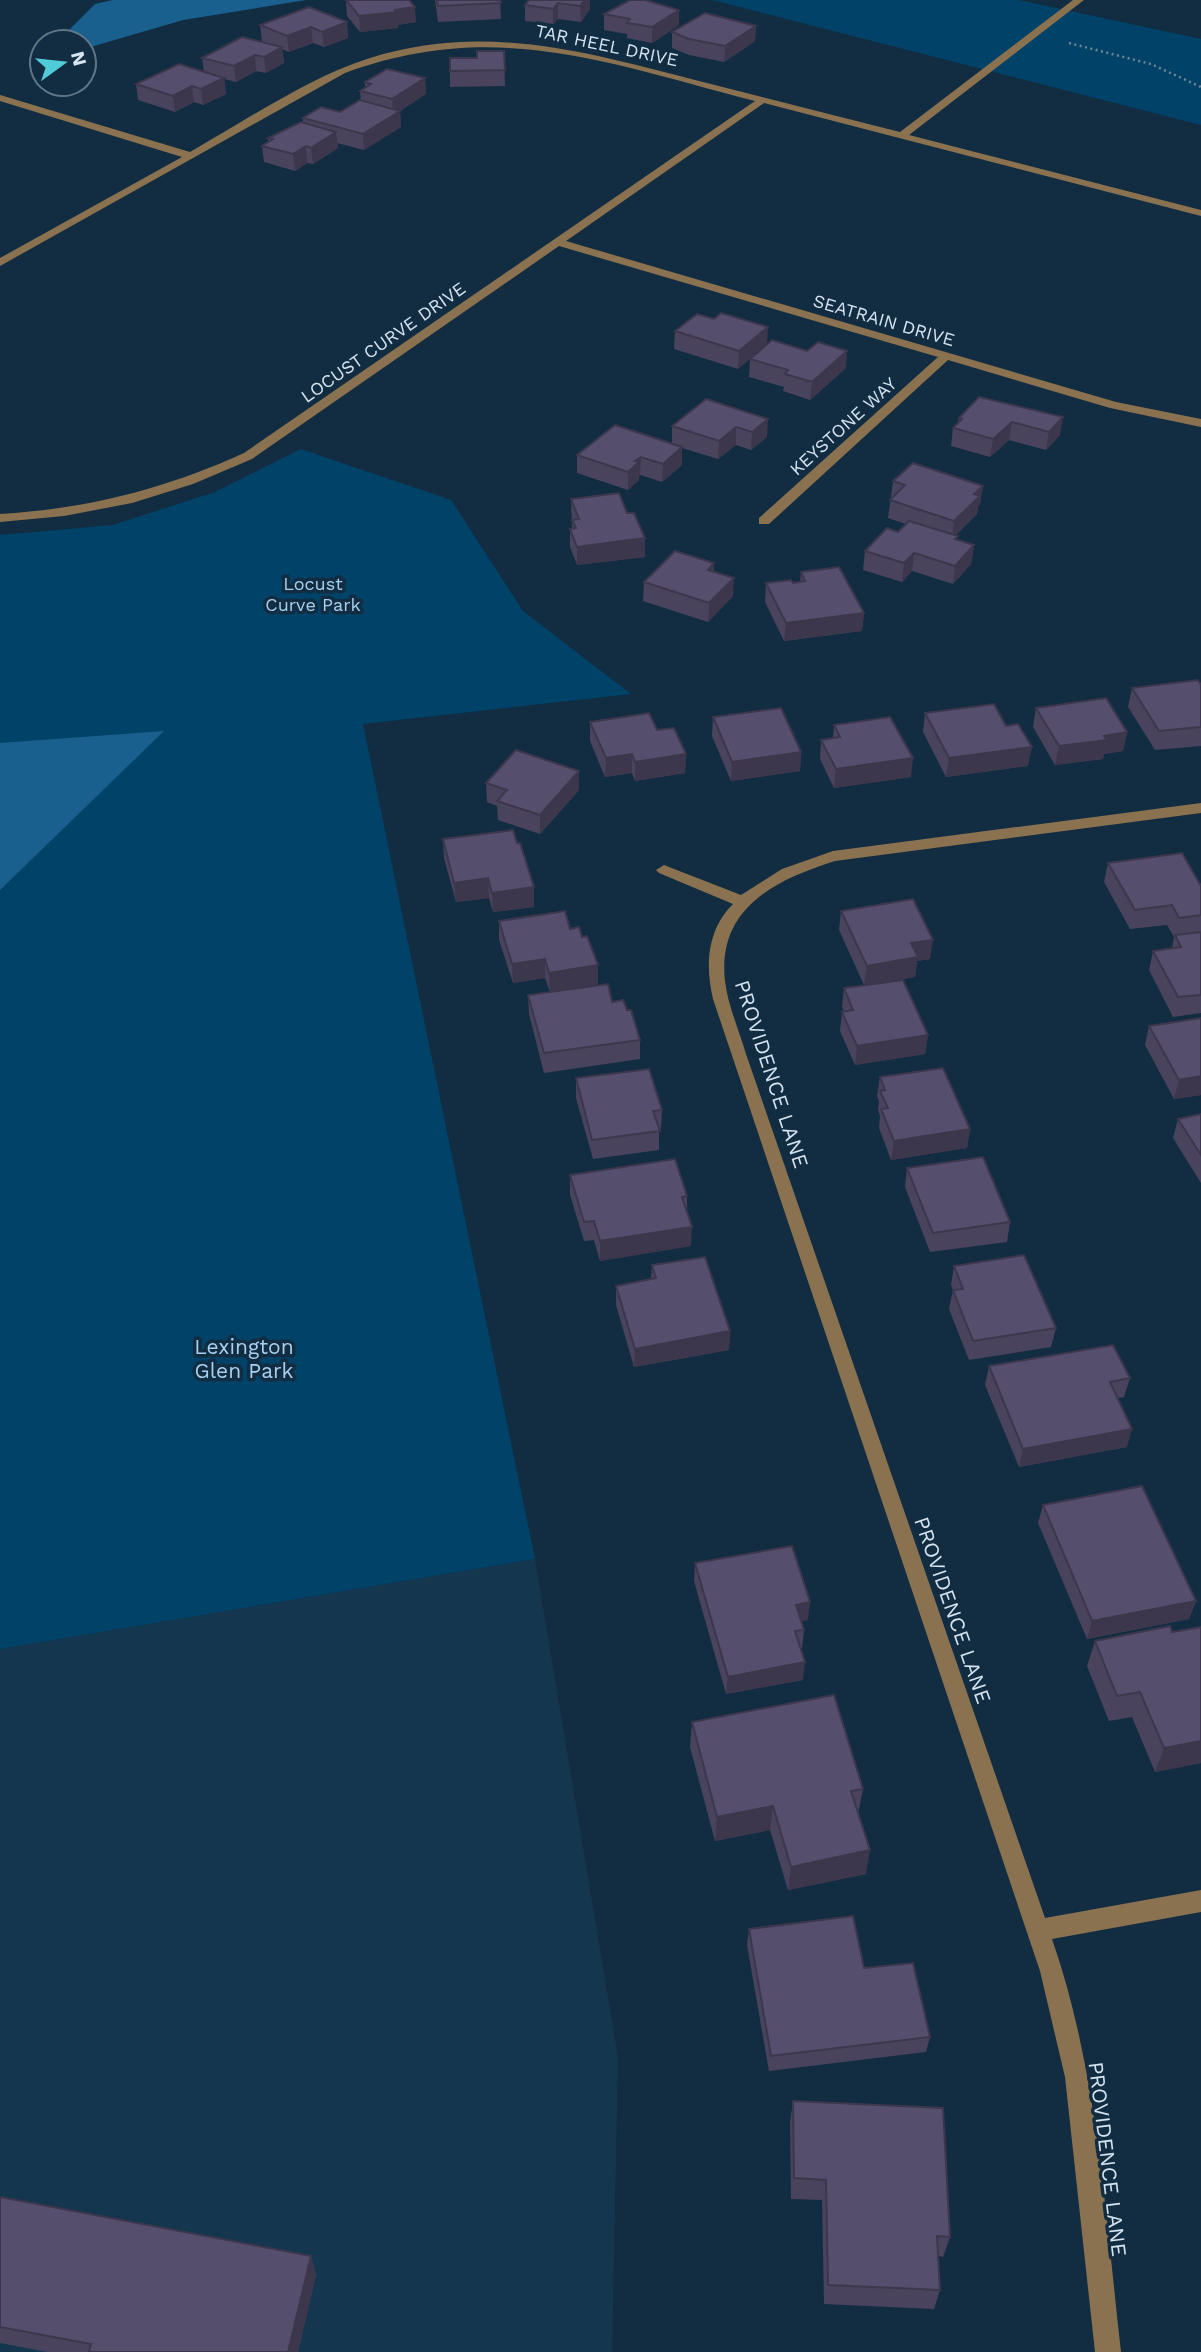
<svg xmlns="http://www.w3.org/2000/svg" width="1201" height="2352" font-family="'Work Sans',sans-serif">
	<rect width="100%" height="100%" fill="#122d41"/>
	<!-- built -->
	<polygon fill="#14374f" points="535,1559 618,2057 612,2352 0,2352 0,1649"/>
	<!-- green -->
	<g fill="#014268">
		<polygon points="712,0 1019,0 1201,39 1201,125"/>
		<polygon points="301,449 451,500 523,611 631,694 363,724 535,1559 0,1649 0,535 113,525 215,492"/>
	</g>
	<!-- forest -->
	<g fill="#19608f">
		<polygon points="113,0 306,0 183,20 84,49 84,42 57,42 95,4"/>
		<polygon points="164,731 0,890 0,743"/>
	</g>
	<g fill="none" stroke-linecap="round" stroke-linejoin="round">
		<!-- path -->
		<polyline stroke="#718697" stroke-width="2.5" stroke-dasharray="2 3.5" stroke-linecap="butt" points="1069,43 1151,64 1201,87"/>
		<!-- minor -->
		<g fill="#8a7250" fill-rule="evenodd">
			<path d="M1073,0H1084L909,135L1201,210V216L764,103L566,241L1116,402L1201,419V427L1110,408L948,360L769,524H759V518L938,357L559,246L252,459L193,484L132,503L64,516L0,522V514C86,509 165,489 244,453L755,101C608,63 496,18 345,73L0,266V258L182,157L0,101V95L190,152C243,122 310,77 367,59C482,22 583,51 695,80C763,97 831,115 900,132Z"/>
			<path d="M1201,803V813L835,861C775,880 717,908 725,981C728,1006 739,1030 746,1054L1045,1918L1201,1890V1912L1052,1939C1098,2071 1105,2214 1121,2352H1095L1065,2077L1040,1971L713,999C705,965 707,930 733,904L659,873L656,870L664,865L669,867L741,895L782,869L833,851Z"/>
		</g>
	</g>
	<!-- wall -->
	<g fill="#49435d">
		<polygon points="346,0 416,22 398,25 398,28 360,32 347,16"/>
		<polygon points="435,0 500,0 501,19 438,22"/>
		<polygon points="590,0 590,9 581,22 558,19 553,24 525,21 525,5"/>
		<polygon points="604,14 679,25 652,43 627,38 627,34 604,30"/>
		<polygon points="347,22 348,38 324,47 313,43 289,52 282,49 284,63 266,73 256,71 236,82 224,79 226,94 203,105 194,102 175,112 138,100 136,84 204,72 202,58 271,44 262,41 260,25"/>
		<polygon points="756,26 755,41 724,62 689,55 672,48 672,32"/>
		<polygon points="504,51 505,86 450,87 450,71 477,58"/>
		<polygon points="425,78 426,94 400,111 401,127 364,150 337,143 338,148 313,164 307,163 295,171 264,162 262,146 268,142 268,138 303,123 303,118 340,112 361,101 360,91 365,88 365,82"/>
		<polygon points="675,331 767,344 846,368 810,400 783,391 784,387 749,377 750,359 754,355 738,369 674,349"/>
		<polygon points="979,397 1060,435 1046,450 1009,440 990,457 951,446 953,428 958,423 959,418"/>
		<polygon points="706,399 767,437 751,450 736,445 718,459 682,448 682,465 662,482 640,475 639,476 639,480 628,490 577,473 577,455 672,444 672,426"/>
		<polygon points="893,481 983,486 980,504 978,506 977,514 956,535 957,540 974,545 971,564 953,584 912,571 902,582 863,570 865,551 898,532 906,524 888,518"/>
		<polygon points="571,499 645,557 577,565 570,547 570,529 572,528"/>
		<polygon points="714,563 714,572 733,596 708,622 643,601 644,582"/>
		<polygon points="801,572 864,613 862,631 784,641 765,602 766,583 800,582"/>
		<polygon points="1201,685 1201,746 1155,750 1128,707 1132,688"/>
		<polygon points="1036,708 1127,732 1123,751 1104,754 1103,759 1055,765 1033,727"/>
		<polygon points="925,713 1028,766 946,777 923,732"/>
		<polygon points="713,717 801,752 800,771 731,781 712,736"/>
		<polygon points="590,722 657,730 686,754 685,773 635,781 632,773 605,777 590,741"/>
		<polygon points="834,725 911,777 834,788 820,759 821,740 833,738"/>
		<polygon points="579,771 579,790 540,834 498,820 497,806 487,802 486,783"/>
		<polygon points="443,839 534,907 493,912 489,898 456,902 444,858"/>
		<polygon points="1108,863 1201,886 1201,1013 1173,1017 1149,970 1153,951 1172,948 1174,937 1167,925 1130,929 1104,882"/>
		<polygon points="841,911 930,959 917,961 915,977 864,985 839,930"/>
		<polygon points="499,921 570,929 598,984 550,992 545,978 513,983 499,940"/>
		<polygon points="844,988 928,1035 925,1054 855,1065 840,1031 842,1012 844,1012 842,1007"/>
		<polygon points="528,995 612,1002 627,1010 640,1040 640,1059 544,1073 529,1014"/>
		<polygon points="1201,1018 1201,1095 1174,1099 1145,1045 1149,1026"/>
		<polygon points="880,1077 970,1129 967,1148 891,1160 879,1128 880,1116 878,1110 879,1101 877,1096"/>
		<polygon points="576,1078 662,1110 661,1129 659,1129 659,1150 593,1159 576,1098"/>
		<polygon points="1201,1114 1201,1183 1173,1138 1178,1119"/>
		<polygon points="907,1168 1010,1222 1007,1242 930,1252 905,1187"/>
		<polygon points="570,1175 687,1196 687,1212 691,1246 600,1261 594,1240 584,1241 570,1195"/>
		<polygon points="652,1265 730,1331 729,1350 634,1367 616,1305 616,1286 651,1279"/>
		<polygon points="954,1266 1056,1328 1051,1347 969,1360 949,1309 953,1290 951,1285"/>
		<polygon points="989,1366 1130,1378 1124,1397 1118,1398 1127,1447 1019,1467 985,1385"/>
		<polygon points="1043,1505 1196,1601 1189,1619 1087,1639 1038,1523"/>
		<polygon points="695,1563 808,1620 801,1621 804,1630 802,1648 801,1648 803,1680 726,1694 694,1581"/>
		<polygon points="1172,1632 1201,1763 1155,1772 1132,1717 1109,1721 1087,1666 1095,1641"/>
		<polygon points="692,1722 863,1789 858,1814 866,1874 788,1890 770,1830 715,1841 690,1747"/>
		<polygon points="749,1929 864,1968 930,2037 926,2052 769,2071 747,1945"/>
		<polygon points="793,2101 950,2237 943,2257 938,2256 940,2290 934,2309 824,2304 822,2200 791,2199 790,2123"/>
		<polygon points="0,2197 311,2256 316,2275 298,2352 47,2352 0,2343"/>
	</g>
	<!-- shaded-wall -->
	<g fill="#3c374c">
		<polygon points="585,0 590,0 590,9 581,22 580,6"/>
		<polygon points="558,3 558,19 553,24 553,9"/>
		<polygon points="415,7 416,22 398,25 398,28 360,32 359,16"/>
		<polygon points="679,10 679,25 652,43 652,27"/>
		<polygon points="347,22 348,38 324,47 322,32"/>
		<polygon points="756,26 755,41 724,62 725,46"/>
		<polygon points="311,27 313,43 289,52 287,36"/>
		<polygon points="282,47 284,63 266,73 264,57"/>
		<polygon points="255,55 256,71 236,82 234,66"/>
		<polygon points="224,78 226,94 203,105 201,89"/>
		<polygon points="425,78 426,94 400,111 401,127 364,150 363,134 393,115 392,99"/>
		<polygon points="192,86 194,102 175,112 173,96"/>
		<polygon points="336,132 338,148 313,164 311,148"/>
		<polygon points="306,146 307,163 295,171 293,154"/>
		<polygon points="768,327 767,345 738,369 739,351"/>
		<polygon points="847,351 846,368 810,400 812,382"/>
		<polygon points="1063,417 1060,435 1046,450 1049,432"/>
		<polygon points="768,419 767,437 751,450 752,432"/>
		<polygon points="1012,422 1009,440 990,457 993,439"/>
		<polygon points="736,427 736,445 718,459 719,441"/>
		<polygon points="682,447 682,465 662,482 663,464"/>
		<polygon points="641,457 640,475 639,476 639,480 628,490 628,472 635,461"/>
		<polygon points="983,486 980,504 978,506 977,514 952,539 954,521 974,494"/>
		<polygon points="645,538 645,557 577,565 577,547"/>
		<polygon points="974,545 971,564 953,584 955,566"/>
		<polygon points="914,553 912,571 902,582 904,563"/>
		<polygon points="714,563 714,582 708,570"/>
		<polygon points="734,578 733,596 708,622 709,603"/>
		<polygon points="864,613 862,631 784,641 786,623"/>
		<polygon points="1127,732 1123,751 1104,754 1103,759 1055,765 1059,746 1104,736"/>
		<polygon points="1032,747 1028,766 946,777 949,758"/>
		<polygon points="801,752 800,771 731,781 732,762"/>
		<polygon points="632,754 632,773 605,777 606,758"/>
		<polygon points="686,754 685,773 635,781 635,762"/>
		<polygon points="913,758 911,777 834,788 836,769"/>
		<polygon points="579,771 579,790 540,834 540,815"/>
		<polygon points="488,878 489,898 456,902 454,883"/>
		<polygon points="534,887 534,907 493,912 492,893"/>
		<polygon points="933,940 930,959 917,961 915,977 864,985 867,966 911,943"/>
		<polygon points="545,959 545,978 513,983 512,964"/>
		<polygon points="598,965 598,984 550,992 549,973"/>
		<polygon points="928,1035 925,1054 855,1065 857,1046"/>
		<polygon points="1201,1076 1201,1095 1174,1099 1179,1080"/>
		<polygon points="970,1129 967,1148 891,1160 894,1141"/>
		<polygon points="692,1227 691,1246 600,1261 600,1241"/>
		<polygon points="730,1331 729,1350 634,1367 635,1349"/>
		<polygon points="1132,1429 1127,1447 1019,1467 1023,1449"/>
		<polygon points="1196,1601 1189,1619 1087,1639 1092,1621"/>
		<polygon points="810,1602 808,1620 794,1623 796,1605"/>
		<polygon points="805,1662 803,1680 726,1694 728,1677"/>
		<polygon points="1201,1741 1201,1763 1155,1772 1164,1748"/>
		<polygon points="773,1806 770,1830 715,1841 717,1817"/>
		<polygon points="870,1850 866,1874 788,1890 791,1867"/>
		<polygon points="311,2256 316,2275 298,2352 288,2352"/>
	</g>
	<!-- building -->
	<g fill="#554e6c" stroke="#3c374c" stroke-width="2">
		<polygon points="346,0 409,0 415,7 395,10 397,12 359,16"/>
		<polygon points="437,0 500,0 501,3 438,6"/>
		<polygon points="529,0 585,0 580,6 558,3 553,9 525,5"/>
		<polygon points="630,0 645,0 679,10 652,27 627,23 630,19 604,14"/>
		<polygon points="309,7 347,22 322,32 311,27 287,36 260,25"/>
		<polygon points="705,13 756,26 725,46 689,39 672,32"/>
		<polygon points="242,37 282,47 264,57 255,55 234,66 202,58"/>
		<polygon points="477,51 504,51 505,70 450,71 450,58 477,58"/>
		<polygon points="179,64 224,78 201,89 192,86 173,96 136,84"/>
		<polygon points="387,69 425,78 392,99 360,91 371,84 365,82"/>
		<polygon points="360,100 400,111 363,134 303,118 321,107 340,112"/>
		<polygon points="301,122 336,132 311,148 306,146 293,154 262,146 273,139 268,138"/>
		<polygon points="721,313 768,327 739,351 675,331 697,314 714,319"/>
		<polygon points="772,340 807,351 818,342 847,351 812,382 785,374 788,370 750,359"/>
		<polygon points="979,397 1063,417 1049,432 1012,422 993,439 953,428 962,419 959,418"/>
		<polygon points="706,399 768,419 752,432 736,427 719,441 672,426"/>
		<polygon points="615,425 682,447 663,464 641,457 635,461 639,462 628,472 577,455"/>
		<polygon points="913,463 983,486 974,494 980,496 954,521 890,500 905,485 893,481"/>
		<polygon points="619,493 627,513 634,513 645,538 577,547 570,529 576,528 572,520 579,519 571,499"/>
		<polygon points="909,521 958,536 955,539 974,545 955,566 914,553 904,563 865,551 887,528 898,532"/>
		<polygon points="675,551 714,563 708,570 734,578 709,603 644,582"/>
		<polygon points="839,567 864,613 786,623 766,583 791,580 793,583 805,581 801,572"/>
		<polygon points="1198,680 1201,685 1201,727 1159,731 1132,688"/>
		<polygon points="1106,698 1127,732 1104,736 1107,740 1059,746 1036,708"/>
		<polygon points="994,704 1006,726 1018,724 1032,747 949,758 925,713"/>
		<polygon points="781,708 801,752 732,762 713,717"/>
		<polygon points="649,713 657,730 674,728 686,754 635,762 632,754 606,758 590,722"/>
		<polygon points="890,717 913,758 836,769 821,740 840,737 834,725"/>
		<polygon points="516,750 579,771 540,815 497,801 507,790 486,783"/>
		<polygon points="513,830 517,843 520,843 534,887 492,893 488,878 454,883 443,839"/>
		<polygon points="1182,853 1201,886 1201,915 1179,918 1172,905 1135,910 1108,863"/>
		<polygon points="913,899 933,940 911,943 918,957 867,966 841,911"/>
		<polygon points="565,911 570,929 579,927 582,937 587,936 598,965 549,973 545,959 512,964 499,921"/>
		<polygon points="1201,932 1201,995 1178,997 1153,951 1181,947 1175,935"/>
		<polygon points="903,980 928,1035 857,1046 842,1012 853,1010 844,988"/>
		<polygon points="608,984 612,1002 623,1000 627,1010 631,1010 640,1040 544,1053 528,995"/>
		<polygon points="1201,1018 1201,1076 1179,1080 1149,1026"/>
		<polygon points="943,1068 970,1129 894,1141 881,1109 888,1108 880,1091 885,1090 880,1077"/>
		<polygon points="649,1069 662,1110 653,1111 660,1131 592,1140 576,1078"/>
		<polygon points="1201,1114 1201,1155 1178,1119"/>
		<polygon points="983,1157 1010,1222 933,1233 907,1168"/>
		<polygon points="675,1159 687,1196 682,1197 692,1227 600,1241 594,1221 584,1222 570,1175"/>
		<polygon points="1024,1255 1056,1328 973,1341 953,1290 963,1289 954,1266"/>
		<polygon points="705,1257 730,1331 635,1349 616,1286 656,1278 652,1265"/>
		<polygon points="1113,1345 1130,1378 1110,1382 1132,1429 1023,1449 989,1366"/>
		<polygon points="1142,1486 1196,1601 1092,1621 1043,1505"/>
		<polygon points="792,1546 810,1602 796,1605 804,1630 795,1631 805,1662 728,1677 695,1563"/>
		<polygon points="1170,1626 1172,1632 1201,1627 1201,1741 1164,1748 1140,1692 1117,1696 1095,1641"/>
		<polygon points="834,1695 863,1789 851,1791 870,1850 791,1867 773,1806 717,1817 692,1722"/>
		<polygon points="853,1916 864,1968 913,1963 930,2037 771,2056 749,1929"/>
		<polygon points="793,2101 943,2108 950,2237 937,2236 940,2290 828,2285 826,2180 794,2178"/>
		<polygon points="0,2197 311,2256 288,2352 89,2352 91,2344 0,2327"/>
	</g>
	<g text-anchor="middle" dominant-baseline="central" stroke-width="7" stroke-linejoin="round" paint-order="stroke">
		<!-- far-street labels -->
		<g font-size="18" fill="#d4e4f1" stroke="#122d41">
			<text transform="translate(607 45) rotate(12)">TAR HEEL DRIVE</text>
			<text transform="translate(884 320) rotate(16)">SEATRAIN DRIVE</text>
			<text transform="translate(383 342) rotate(-35)">LOCUST CURVE DRIVE</text>
			<text transform="translate(843 426) rotate(-42)">KEYSTONE WAY</text>
		</g>
		<!-- far-park labels -->
		<g font-size="18" fill="#a7d0f0" stroke="#122d41">
			<text x="313" y="583">Locust<tspan x="313" dy="21">Curve Park</tspan></text>
		</g>
		<!-- street labels -->
		<g font-size="21" fill="#d4e4f1" stroke="#122d41">
			<text transform="translate(772 1074) rotate(72)">PROVIDENCE LANE</text>
			<text transform="translate(953 1610) rotate(71)">PROVIDENCE LANE</text>
			<text transform="translate(1108 2159) rotate(83)">PROVIDENCE LANE</text>
		</g>
		<!-- park labels -->
		<g font-size="21" fill="#a7d0f0" stroke="#122d41">
			<text x="244" y="1346">Lexington<tspan x="244" dy="24">Glen Park</tspan></text>
		</g>
	</g>
	<!-- north arrow -->
	<g transform="translate(63 63) rotate(75)"><circle r="33" fill="#122d41" stroke="#607687" stroke-width="2"/>
	<path d="M0-5L12 26L0 18L-12 26Z" fill="#52cbd8"/>
	<text y="-10" font-size="19" font-weight="bold" text-anchor="middle" fill="#d4e4f1">N</text>
	</g>
</svg>
